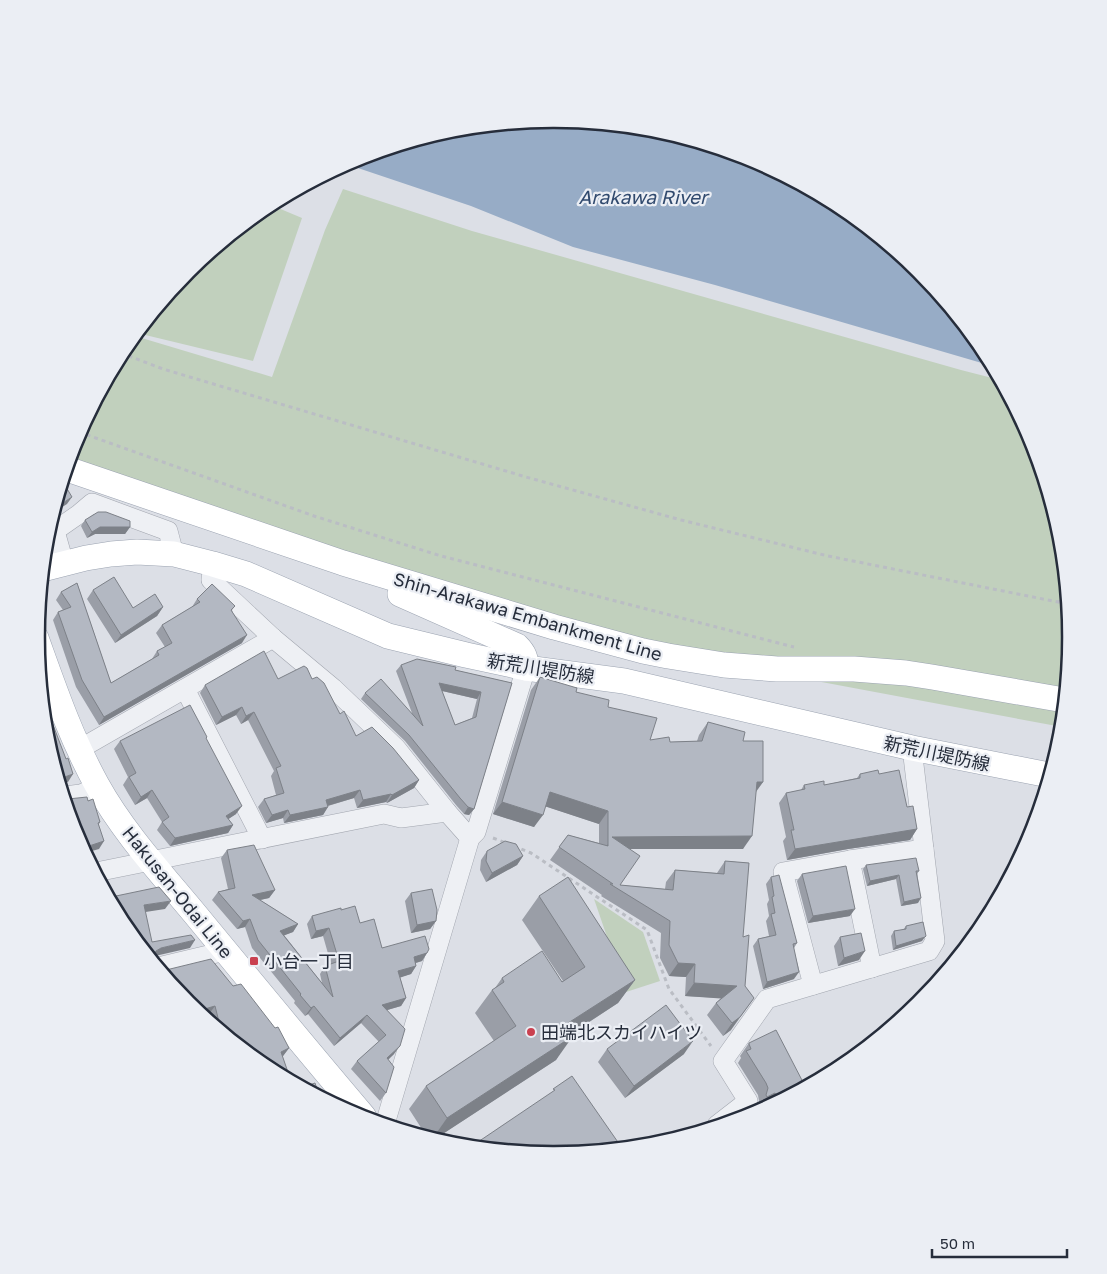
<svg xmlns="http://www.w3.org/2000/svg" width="1107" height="1274" font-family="'Golos Text','Noto Sans JP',sans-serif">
	<rect width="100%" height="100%" fill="#dcdfe6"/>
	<!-- green -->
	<g fill="#c1d0bd">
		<polygon points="343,189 472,231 961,370 1000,380 1031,439 1061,536 1071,637 1062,727 768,672 433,584 70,457 76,439 124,349 135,336 272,377 325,230"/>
		<polygon points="271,205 302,218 253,361 137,333 188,271 266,207"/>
		<polygon points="594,899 643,932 660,981 626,992"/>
	</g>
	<!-- water -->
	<polygon fill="#97acc6" points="554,120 655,130 752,159 841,207 919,271 984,350 992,366 715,285 573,247 471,206 346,164 356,159 453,130"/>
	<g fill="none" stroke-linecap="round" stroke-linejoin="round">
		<!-- minor casing -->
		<g stroke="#a2a6af" stroke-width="20">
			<g id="minor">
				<polyline points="55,531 64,563"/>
				<polyline points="46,537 79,514 92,503 168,531 174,554"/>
				<polyline points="213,564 211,580 273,638 333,688 396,748 447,812 470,838"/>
				<polyline points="185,689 262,839"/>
				<polyline points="78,750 273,638"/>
				<polyline points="64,796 81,794 98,786"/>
				<polyline points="850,860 872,968"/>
				<polyline points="96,872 384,814 401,818 447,812"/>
				<polyline points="158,967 225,951"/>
				<polyline points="813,985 783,872 850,860 924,849"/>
				<polyline points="385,1124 470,838 476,832 526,668"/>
				<polyline points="717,1125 748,1101 723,1061 767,999 929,951 935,941 912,748"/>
			</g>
		</g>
		<!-- major casing -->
		<g stroke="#9ba3b1" stroke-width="26">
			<g id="major">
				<polyline points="67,469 343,563 554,627 643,651 668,656 724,665 777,669 854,669 906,673 932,677 1064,700"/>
				<polyline points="43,569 86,558 111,554 137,552 174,554 213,564 246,574 388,636 466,655 526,668 624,681 912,748 1049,775"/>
				<path d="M400,594L517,646C524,653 526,658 526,668"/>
				<path d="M36,638C54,688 71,738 97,785C123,832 161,873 195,914C251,982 307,1050 364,1117"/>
			</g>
		</g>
		<!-- path -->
		<g stroke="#babdc4" stroke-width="3" stroke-dasharray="4 4" stroke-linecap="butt">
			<polyline points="121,353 163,369 526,477 681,520 828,556 1068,604"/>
			<polyline points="79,432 314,516 441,556 794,647"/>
			<polyline points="1058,602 1067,600"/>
			<polyline points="493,838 506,843"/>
			<polyline points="514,846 531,853 647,930 669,989 711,1046"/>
		</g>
		<!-- minor -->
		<use href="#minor" stroke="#eef0f4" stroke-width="19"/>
		<!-- major -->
		<use href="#major" stroke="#fff" stroke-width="25"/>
	</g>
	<!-- wall -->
	<g fill="#9a9ea7" fill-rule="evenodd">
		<polygon points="85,520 130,527 125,534 95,534 87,538 81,526"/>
		<polygon points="77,583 111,683 152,659 157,651 165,647 156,633 162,625 192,607 197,599 235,606 232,610 242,643 99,725 76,687 53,620 58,612 63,610 56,600 61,592"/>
		<polygon points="93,590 133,608 163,607 157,616 115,643 87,599"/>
		<path d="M401,665L455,670L512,683L474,809L469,815L464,814L456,805L405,741L361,699L365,693L412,713L396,671ZM442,691L477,699L472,718L455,725Z"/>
		<polygon points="540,677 576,692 608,707 650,740 670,742 697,741 699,735 708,722 743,741 763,782 756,792 743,849 630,849 620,885 665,889 666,882 675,870 717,873 725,861 749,863 731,1030 723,1036 707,1015 716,1003 721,998 685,996 686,977 669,976 660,958 661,933 601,896 602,895 550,860 568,835 599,843 599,824 545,806 534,827 493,814 531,690"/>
		<polygon points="278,679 312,679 356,736 419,780 414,788 387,803 386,802 357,808 354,798 328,806 323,815 284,823 283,818 266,823 258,807 264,799 276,795 271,776 274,771 248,720 241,724 236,715 216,725 200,693 205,685"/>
		<polygon points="206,739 236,814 228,819 233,825 228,833 170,846 157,830 162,822 147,798 135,805 123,785 128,777 114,749 120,741"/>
		<polygon points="860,774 879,774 907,807 917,829 910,840 848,849 787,860 783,841 786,837 779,803 786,793 801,790 804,785 824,785 857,778"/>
		<polygon points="68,799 88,801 100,822 99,824 99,849 76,835 66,803"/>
		<polygon points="227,850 275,890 269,898 260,900 298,924 293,932 284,935 322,983 320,974 325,966 331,964 323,936 311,939 307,924 312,916 341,910 360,923 382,948 427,953 422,961 416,963 416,966 411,974 400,977 406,998 401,1006 387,1010 394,1054 388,1060 386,1093 380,1101 351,1069 357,1061 379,1042 361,1023 334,1046 308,1014 305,1016 294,1003 295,1001 252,948 245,927 237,929 212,900 218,892 228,889 221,858"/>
		<polygon points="487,851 523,856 517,865 486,882 480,870 481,860"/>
		<polygon points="866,865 919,871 917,874 918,903 901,906 896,879 867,886 863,869"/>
		<polygon points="802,874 850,916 808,923 797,881"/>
		<polygon points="771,877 797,943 794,948 794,979 763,989 753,946 758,939 769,936 766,921 769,916 767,904 769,900 766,884"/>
		<polygon points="411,893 436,921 430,929 411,933 405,901"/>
		<polygon points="539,896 635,980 618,1003 571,1034 556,1060 435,1139 427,1137 409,1109 426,1086 494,1041 475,1013 492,990 495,988 502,978 563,981 522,920"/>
		<polygon points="906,926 922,941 893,950 891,936 894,931 903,930"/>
		<polygon points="840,937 859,960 838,966 834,946"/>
		<polygon points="161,970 233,986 289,1048 283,1056 266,1067 212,1022 209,1014 203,1015 188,1003"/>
		<polygon points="749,1043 805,1086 767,1107 766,1105 758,1109 757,1107 759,1101 758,1095 738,1063 741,1058 740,1056"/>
		<polygon points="607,1049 684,1054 625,1098 598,1062"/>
	</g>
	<!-- shaded-wall -->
	<g fill="#7d8188">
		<polygon points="72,497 67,504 53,513 55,508"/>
		<polygon points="100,527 130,527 125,534 95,534 87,538 92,532"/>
		<polygon points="163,607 157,616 115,643 121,635"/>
		<polygon points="247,635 242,643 99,725 104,717"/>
		<polygon points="439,683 481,692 477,699 434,689"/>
		<polygon points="242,707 236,715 216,725 222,717"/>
		<polygon points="254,712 248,720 241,724 246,716"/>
		<polygon points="73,774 68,782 60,784 59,779"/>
		<polygon points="419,780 414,788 387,803 392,795"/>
		<polygon points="757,782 763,782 754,794"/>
		<polygon points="152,790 147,798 135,805 141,797"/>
		<polygon points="360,790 354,798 320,808 326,800"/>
		<polygon points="550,792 608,811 599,824 541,805"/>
		<polygon points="391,794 386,802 357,808 363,800"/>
		<polygon points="502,802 543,815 534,827 493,814"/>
		<polygon points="242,806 236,814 221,824 226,816"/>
		<polygon points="328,807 323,815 284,823 290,815"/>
		<polygon points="468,807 474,809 469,815 464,814"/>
		<polygon points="288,810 283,818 266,823 272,815"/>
		<polygon points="233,825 228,833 170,846 175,838"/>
		<polygon points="917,829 910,840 848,849 787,860 795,849"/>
		<polygon points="752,836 743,849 605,849 612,837"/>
		<polygon points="104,841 99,849 85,853 83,848"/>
		<polygon points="523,856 517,865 486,882 492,873"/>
		<polygon points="899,875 896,879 867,886 870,881"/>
		<polygon points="275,890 269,898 246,903 252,895"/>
		<polygon points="921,898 918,903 901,906 904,902"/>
		<polygon points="171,901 165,909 139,913 144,905"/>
		<polygon points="855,909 850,916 808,923 813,916"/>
		<polygon points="250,919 245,927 237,929 243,921"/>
		<polygon points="436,921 430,929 411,933 417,925"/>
		<polygon points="298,924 293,932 275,939 280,931"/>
		<polygon points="329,928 323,936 311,939 316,931"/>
		<polygon points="925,937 922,941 893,950 896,946"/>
		<polygon points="195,940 190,948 155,956 151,958 156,951 161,948"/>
		<polygon points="865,951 859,960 838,966 844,958"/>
		<polygon points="427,953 422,961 408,965 414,957"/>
		<polygon points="678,963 695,964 686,977 669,976"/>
		<polygon points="416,966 411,974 393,980 398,971"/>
		<polygon points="799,972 794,979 763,989 767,982"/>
		<polygon points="635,980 618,1003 549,1048 565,1025"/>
		<polygon points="694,983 737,986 728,999 685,996"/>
		<polygon points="406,998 401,1006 377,1013 382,1005"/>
		<polygon points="754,998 731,1030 723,1036 732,1023"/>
		<polygon points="215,1006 209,1014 203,1015 199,1012 201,1010"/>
		<polygon points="314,1006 308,1014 305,1016 311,1008"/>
		<polygon points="367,1015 361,1023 334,1046 340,1038"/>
		<polygon points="573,1036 556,1060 435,1139 433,1138 447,1118"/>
		<polygon points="693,1041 684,1054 625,1098 634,1086"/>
		<polygon points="400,1046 394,1054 381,1066 387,1058"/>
		<polygon points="289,1048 283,1056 276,1060 281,1052"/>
		<polygon points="775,1093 766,1105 758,1109 767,1097"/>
	</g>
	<!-- building -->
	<g fill="#b3b8c2" stroke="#7d8188" fill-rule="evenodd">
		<polygon points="62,485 66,487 72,497 55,508"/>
		<polygon points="98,512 106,512 130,521 130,527 100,527 92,532 85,520"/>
		<polygon points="114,577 133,608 155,594 163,607 121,635 93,590"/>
		<polygon points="77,583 111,683 159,655 157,651 172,643 162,625 200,602 197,599 212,584 235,606 231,610 247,635 104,717 82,680 58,612 71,607 61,592"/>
		<polygon points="264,651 278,679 304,666 307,668 312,679 317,677 324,683 340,714 344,711 356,736 372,727 393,748 419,780 392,795 391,794 363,800 360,790 326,800 328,807 290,815 288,810 272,815 264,799 284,793 276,768 281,766 254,712 246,716 242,707 222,717 205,685"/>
		<path d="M417,659L456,667L455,670L512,683L474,809L468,807L460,798L409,735L365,693L381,679L423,726L401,665ZM439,683L481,692L476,717L455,725Z"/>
		<polygon points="540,677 577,688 576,692 609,700 608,707 657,718 650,740 669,737 670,742 702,741 708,722 745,732 743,741 763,741 763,782 757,782 752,836 612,837 640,856 620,885 673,890 675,870 724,874 725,861 749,863 743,937 749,935 745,986 754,998 740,1017 732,1023 716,1003 737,986 694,983 695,964 678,963 669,945 670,921 610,884 613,884 559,847 568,835 608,846 608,811 550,792 543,815 502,802"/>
		<polygon points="42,696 66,759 68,758 73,774 59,779 46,738"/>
		<polygon points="190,705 207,737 206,738 242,806 226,816 233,825 175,838 162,822 169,817 152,790 141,797 129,777 136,773 120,741"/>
		<polygon points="878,770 879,774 899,770 907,807 913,806 917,829 795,849 791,830 794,830 786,793 805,789 804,785 824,781 824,785 860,778 860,774"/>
		<polygon points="87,797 88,801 93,799 100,822 98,823 104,841 83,848 76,835 67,805 70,804 68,799"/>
		<polygon points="505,841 516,844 523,856 492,873 486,861 487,851"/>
		<polygon points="254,845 275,890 252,895 298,924 280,931 333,997 325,966 339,961 329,928 316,931 312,916 341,908 341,910 355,906 360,923 374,919 382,948 425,936 429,949 427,953 414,957 416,966 398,971 406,998 382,1005 405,1029 400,1046 387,1058 394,1067 386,1093 357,1061 386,1035 367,1015 340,1038 314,1006 311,1008 300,995 301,994 258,940 250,919 243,921 218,892 235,888 227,850"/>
		<polygon points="916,858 919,871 916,871 921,898 904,902 899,875 870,881 866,865"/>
		<polygon points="846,866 855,909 813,916 802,874"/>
		<polygon points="779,875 797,943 793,944 799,972 767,982 758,939 776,935 771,914 775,913 772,897 774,896 771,877"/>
		<polygon points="568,877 635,980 565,1025 573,1036 447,1118 426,1086 516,1026 492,990 504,982 502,978 542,951 562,982 585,967 539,896"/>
		<polygon points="159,887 171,901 144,905 152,942 191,935 195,940 161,948 156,951 153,956 153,960 123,924 108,896 115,895 116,896"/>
		<polygon points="432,889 437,910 436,921 417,925 411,893"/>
		<polygon points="923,922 926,936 925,937 896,946 894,931 906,929 906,926"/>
		<polygon points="861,933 865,951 844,958 840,937"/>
		<polygon points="211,959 233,986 241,984 275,1028 278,1027 289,1048 281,1052 291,1081 266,1067 221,1030 215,1006 201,1010 193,996 195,1009 188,1003 161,970 166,970"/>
		<polygon points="666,1005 693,1041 634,1086 607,1049"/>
		<polygon points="776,1030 805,1086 778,1100 775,1093 767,1097 766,1095 768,1088 766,1083 746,1051 751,1049 749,1044 749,1043"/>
		<polygon points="572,1076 622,1148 553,1154 472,1146 555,1090 553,1089"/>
		<polygon points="315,1083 319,1095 303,1087"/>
	</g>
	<!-- markers -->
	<g fill="#ca4150" stroke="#ebeef4" stroke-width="2">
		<rect x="249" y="956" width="10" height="10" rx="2.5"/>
		<circle cx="531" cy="1032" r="5"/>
	</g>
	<g text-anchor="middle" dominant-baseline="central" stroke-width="4.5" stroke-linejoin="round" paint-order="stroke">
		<!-- street labels -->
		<g font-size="18" fill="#262d3b" stroke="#ebeef4">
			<text transform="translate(528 616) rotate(16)">Shin-Arakawa Embankment Line</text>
			<text transform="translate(541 668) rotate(9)">新荒川堤防線</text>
			<text transform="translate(937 753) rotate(12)">新荒川堤防線</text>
			<text transform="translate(178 892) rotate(51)">Hakusan-Odai Line</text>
		</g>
		<!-- poi labels -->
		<g font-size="18" fill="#262d3b" stroke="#ebeef4" text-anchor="start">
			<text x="264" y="961">小台一丁目</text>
			<text x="541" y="1032">田端北スカイハイツ</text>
		</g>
		<!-- water labels -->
		<g font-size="19" font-style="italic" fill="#314a6e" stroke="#ebeef4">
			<text x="643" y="196">Arakawa River</text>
		</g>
	</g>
	<!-- crop -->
	<path d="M0 0H1107V1274H0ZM553 128H554A508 508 0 0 1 1062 636V638A508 508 0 0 1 554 1146H553A508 508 0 0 1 45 638V636A508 508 0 0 1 553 128Z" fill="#ebeef4" fill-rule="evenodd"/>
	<path fill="none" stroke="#262d3b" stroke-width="2.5" d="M553 128H554A508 508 0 0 1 1062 636V638A508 508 0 0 1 554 1146H553A508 508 0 0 1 45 638V636A508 508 0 0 1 553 128Z"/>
	<!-- scale -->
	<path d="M932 1249v8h135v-8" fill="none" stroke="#262d3b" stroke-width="2.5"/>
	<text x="940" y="1249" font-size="15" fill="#262d3b" stroke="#ebeef4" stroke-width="4" paint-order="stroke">50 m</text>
</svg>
